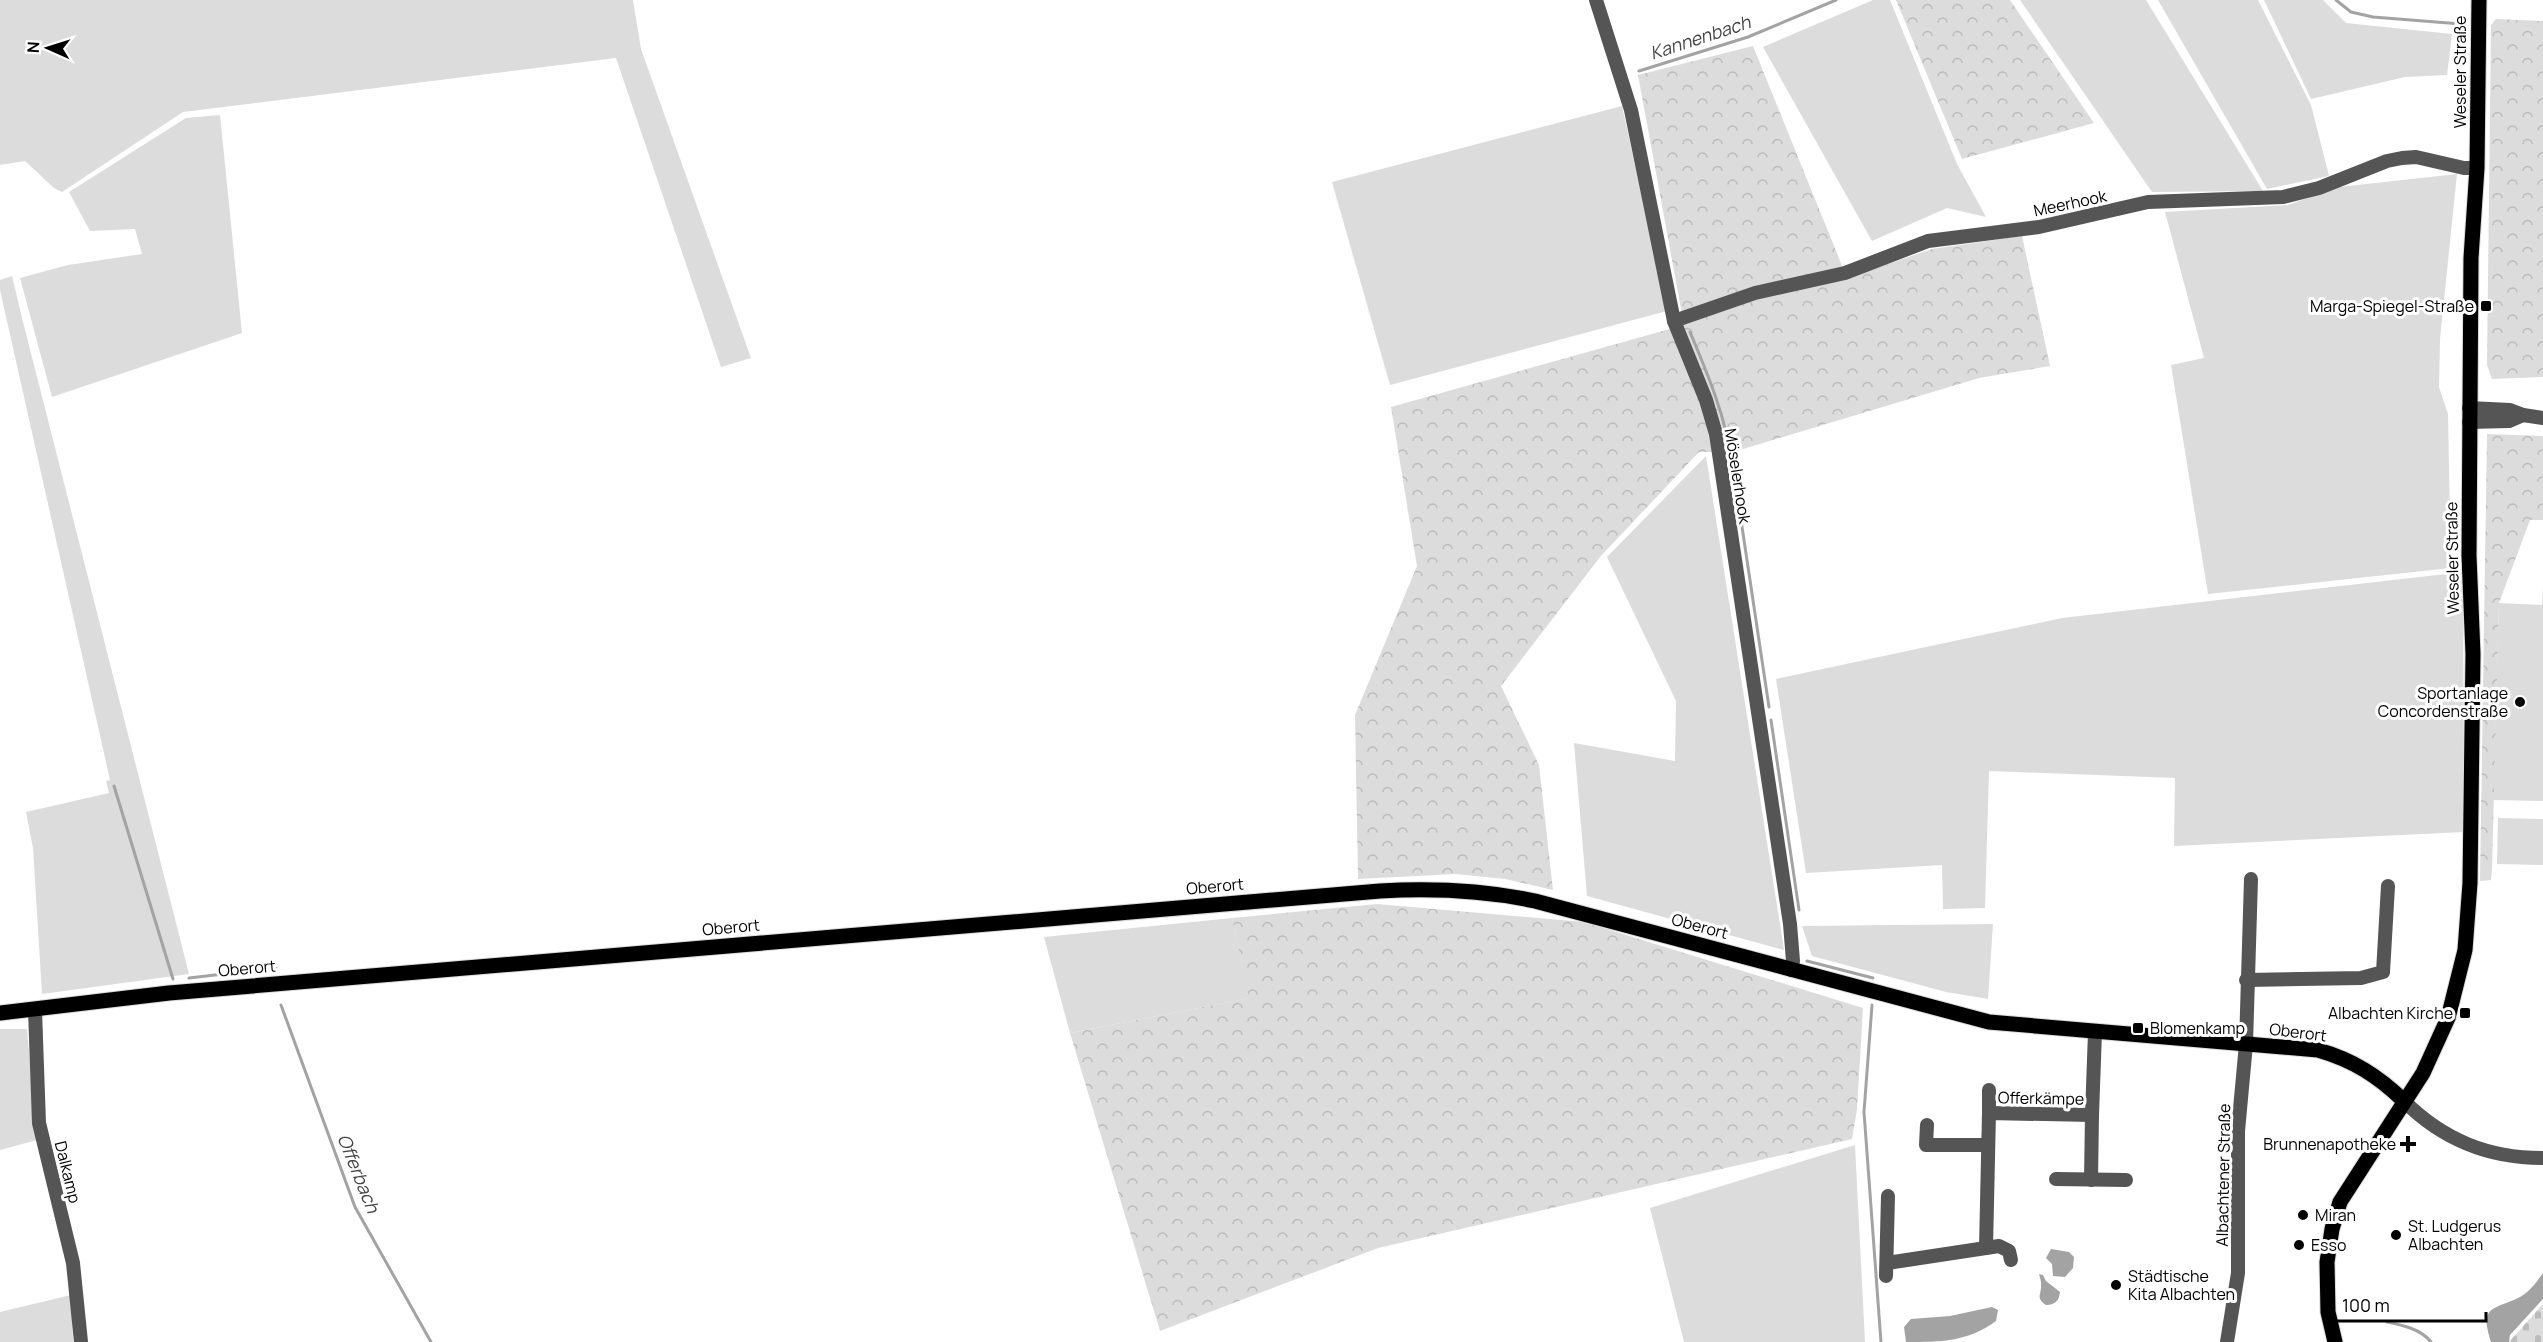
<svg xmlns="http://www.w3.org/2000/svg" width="2543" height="1342" font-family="Manrope,sans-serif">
	<defs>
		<pattern id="forest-crowns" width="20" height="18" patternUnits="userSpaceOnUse" patternTransform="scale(1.5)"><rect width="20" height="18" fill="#dcdcdc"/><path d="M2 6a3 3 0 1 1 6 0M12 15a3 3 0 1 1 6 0" fill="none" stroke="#bbb"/></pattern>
		<pattern id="cemetery-stones" width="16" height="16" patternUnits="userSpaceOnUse" patternTransform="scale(1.5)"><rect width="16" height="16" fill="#dcdcdc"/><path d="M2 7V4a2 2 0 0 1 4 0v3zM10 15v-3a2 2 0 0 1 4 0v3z" fill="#bbb"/></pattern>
	</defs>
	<rect width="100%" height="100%" fill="#fff"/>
	<!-- green -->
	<g fill="#dcdcdc">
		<polygon points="0,0 633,0 641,49 751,358 721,367 616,58 183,112 62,192 54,188 25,161 0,165"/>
		<polygon points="1873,0 1890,0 1957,164 1986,217 1947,208 1872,241 1763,47"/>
		<polygon points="2020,0 2146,0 2263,191 2152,192"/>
		<polygon points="2158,0 2258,0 2311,105 2329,176 2267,189"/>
		<polygon points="2264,0 2323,0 2346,23 2452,34 2447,75 2405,77 2311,99"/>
		<polygon points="1622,106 1667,311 1390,385 1332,182"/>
		<polygon points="220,115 242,333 52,397 20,278 68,265 142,254 135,229 90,231 69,192 186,118"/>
		<polygon points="2457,174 2440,339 2439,387 2448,414 2451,568 2208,594 2171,365 2204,358 2165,212 2288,205 2339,187"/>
		<polygon points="12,276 22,318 189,974 42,994 33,848 26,812 109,793 106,781 110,780 0,290 0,280"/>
		<polygon points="1706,456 1784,950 1587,896 1574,743 1675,761 1676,701 1607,557"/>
		<polygon points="2463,572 2464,832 2174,846 2175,778 1989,771 1985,908 1943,909 1942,865 1806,873 1776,679 2062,618"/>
		<polygon points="2543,587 2543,801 2493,800 2499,603 2542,605"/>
		<polygon points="2498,818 2543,819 2543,865 2497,864"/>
		<polygon points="1232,918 1250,998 1070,1033 1044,937"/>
		<polygon points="1993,924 1988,999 1946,992 1812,956 1802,926"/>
		<polygon points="0,1029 27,1029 37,1140 0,1150"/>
		<polygon points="1855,1145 1865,1342 1684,1342 1650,1208"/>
		<polygon points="71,1295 73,1342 0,1342 0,1312"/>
	</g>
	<!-- forest -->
	<g fill="url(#forest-crowns)">
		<polygon points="1896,0 2010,0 2094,123 1962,159"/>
		<polygon points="2496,19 2543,21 2543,377 2492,379 2487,365 2491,25"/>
		<polygon points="1753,46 1847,278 1932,249 2022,236 2050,366 1979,378 1733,452 1699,452 1600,557 1501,686 1539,765 1553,890 1505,879 1456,874 1358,879 1355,715 1417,566 1391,407 1684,325 1638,75"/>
		<polygon points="2487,434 2543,436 2543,520 2530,520 2499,603 2492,869 2491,880 2480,881"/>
		<polygon points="1377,904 1584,922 1863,1008 1857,1109 1852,1139 1378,1248 1160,1331 1070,1033 1249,998 1232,918"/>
	</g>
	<!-- cemetery -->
	<polygon fill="url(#cemetery-stones)" points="2543,1304 2543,1342 2509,1342"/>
	<!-- water -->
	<g fill="#a3a3a3">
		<polygon points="2051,1249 2069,1252 2074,1257 2073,1268 2065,1277 2053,1276 2052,1264 2046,1258"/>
		<path d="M2543,1273V1299L2510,1335L2509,1342H2491C2480,1308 2490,1310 2516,1299C2528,1294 2536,1283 2543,1273Z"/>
		<path d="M2039,1274L2043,1275L2046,1281L2060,1292C2059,1300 2056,1305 2046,1305C2035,1298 2042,1294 2041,1284C2041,1280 2040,1278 2039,1274Z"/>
		<path d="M1992,1307L1998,1310L1996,1321C1967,1342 1941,1342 1906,1342L1904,1327L1911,1319L1950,1316Z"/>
	</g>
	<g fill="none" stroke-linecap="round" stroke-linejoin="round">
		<!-- stream -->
		<g stroke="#a3a3a3" stroke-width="3">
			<polyline points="2336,0 2351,12 2373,17 2461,24"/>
			<polyline points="1639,71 1748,37 1836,0"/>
			<path d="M1690,332C1709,377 1726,418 1733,467"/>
			<polyline points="1735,480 1769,707"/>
			<polyline points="1771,720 1799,910"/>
			<polyline points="114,786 173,979"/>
			<polyline points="1807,961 1873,978"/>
			<polyline points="189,978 276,968"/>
			<polyline points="281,1005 355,1207 431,1342"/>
			<polyline points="1872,1005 1864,1112 1881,1342"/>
			<path d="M2387,1322C2402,1325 2421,1329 2431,1342"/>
		</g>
		<!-- major casing -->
		<g stroke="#dbdbdb" stroke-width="17">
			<g id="major">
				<path d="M0,1013L169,993L1380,891C1433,888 1483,890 1535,901L1989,1022L2318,1050C2353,1060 2378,1076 2404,1101"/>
				<polyline points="2335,1342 2328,1312 2327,1262 2332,1229 2340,1202 2423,1073 2448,1018 2465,950 2470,883 2473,654 2469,556 2471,258 2477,168 2479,0"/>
			</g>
		</g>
		<!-- minor -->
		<g stroke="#555" stroke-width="14">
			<polyline points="1596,0 1631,110 1674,321 1706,400 1716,434 1790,924 1793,961 1791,970"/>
			<polyline points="1674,321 1755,293 1845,273 1928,241 2039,227 2148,202 2283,197 2319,188 2387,161 2402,158 2416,157 2464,168 2477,168"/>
			<polyline points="2469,408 2510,410 2523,415 2543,418"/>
			<polyline points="2469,422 2509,421 2523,415"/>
			<polyline points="2246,980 2361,978 2383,972 2388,886"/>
			<polyline points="35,1010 39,1123 73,1263 81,1342"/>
			<path d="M2404,1101C2443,1140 2488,1158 2543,1158"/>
			<polyline points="1989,1113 1989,1090"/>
			<polyline points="1927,1125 1926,1145 1988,1145"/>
			<polyline points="2056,1179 2126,1180"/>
			<polyline points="2091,1180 2092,1115"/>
			<polyline points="1986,1248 1989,1113 2092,1115 2095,1032"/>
			<polyline points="1887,1263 1999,1246 2009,1251 2011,1260"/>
			<polyline points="1886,1276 1888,1196"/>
			<polyline points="2227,1342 2238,1273 2238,1131 2246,1044 2251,879"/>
		</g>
		<!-- major -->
		<use href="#major" stroke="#000" stroke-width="15"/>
	</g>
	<!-- markers -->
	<g fill="#000" stroke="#fff" stroke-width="2">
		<rect x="2480" y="300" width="12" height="12" rx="3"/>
		<circle cx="2520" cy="702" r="6"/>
		<rect x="2459" y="1007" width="12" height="12" rx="3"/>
		<rect x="2132" y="1022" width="12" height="12" rx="3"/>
		<path d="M2405 1135h6v6h6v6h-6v6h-6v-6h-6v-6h6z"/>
		<circle cx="2303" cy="1215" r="6"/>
		<circle cx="2396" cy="1235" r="6"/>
		<circle cx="2299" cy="1245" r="6"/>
		<circle cx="2116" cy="1285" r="6"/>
	</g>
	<g text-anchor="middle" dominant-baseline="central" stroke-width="6" stroke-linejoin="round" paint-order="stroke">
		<!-- street labels -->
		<g font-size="16" fill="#000" stroke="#fff">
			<text transform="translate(2460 72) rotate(-90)">Weseler Straße</text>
			<text transform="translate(2070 203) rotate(-12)">Meerhook</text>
			<text transform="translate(1738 476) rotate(81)">Möselerhook</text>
			<text transform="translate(2452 558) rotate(-91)">Weseler Straße</text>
			<text transform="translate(1215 886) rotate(-5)">Oberort</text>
			<text transform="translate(1700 926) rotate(15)">Oberort</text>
			<text transform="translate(731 927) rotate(-5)">Oberort</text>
			<text transform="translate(247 968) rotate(-5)">Oberort</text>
			<text transform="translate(2298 1032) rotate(7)">Oberort</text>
			<text transform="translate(2041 1098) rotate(1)">Offerkämpe</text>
			<text transform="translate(68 1172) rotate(76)">Dalkamp</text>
			<text transform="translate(2223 1175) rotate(-89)">Albachtener Straße</text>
		</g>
		<!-- poi labels -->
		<g font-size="16" fill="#000" stroke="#fff" text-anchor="start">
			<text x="2474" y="306" text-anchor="end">Marga-Spiegel-Straße</text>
			<text x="2508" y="693" text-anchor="end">Sportanlage<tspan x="2508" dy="18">Concordenstraße</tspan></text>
			<text x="2453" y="1013" text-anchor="end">Albachten Kirche</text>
			<text x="2150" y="1028">Blomenkamp</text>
			<text x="2396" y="1144" text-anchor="end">Brunnenapotheke</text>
			<text x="2315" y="1215">Miran</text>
			<text x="2408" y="1226">St. Ludgerus<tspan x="2408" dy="18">Albachten</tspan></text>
			<text x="2311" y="1245">Esso</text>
			<text x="2128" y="1276">Städtische<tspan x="2128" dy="18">Kita Albachten</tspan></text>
		</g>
		<!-- water labels -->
		<g font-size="18" font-style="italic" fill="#444" stroke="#fff">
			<text transform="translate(1700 37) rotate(-18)">Kannenbach</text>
			<text transform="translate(359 1173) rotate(68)">Offerbach</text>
		</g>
	</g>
	<!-- north arrow -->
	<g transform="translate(48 48) rotate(273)" stroke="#ffffff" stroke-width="4.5" paint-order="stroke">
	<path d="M0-4.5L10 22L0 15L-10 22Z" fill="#000000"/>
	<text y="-9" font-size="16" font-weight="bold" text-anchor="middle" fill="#000000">N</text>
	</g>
	<!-- scale -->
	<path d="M2333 1312v9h153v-9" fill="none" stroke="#000000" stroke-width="3"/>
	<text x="2342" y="1312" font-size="18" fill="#000000" stroke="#ffffff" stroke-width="4.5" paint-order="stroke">100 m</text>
</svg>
